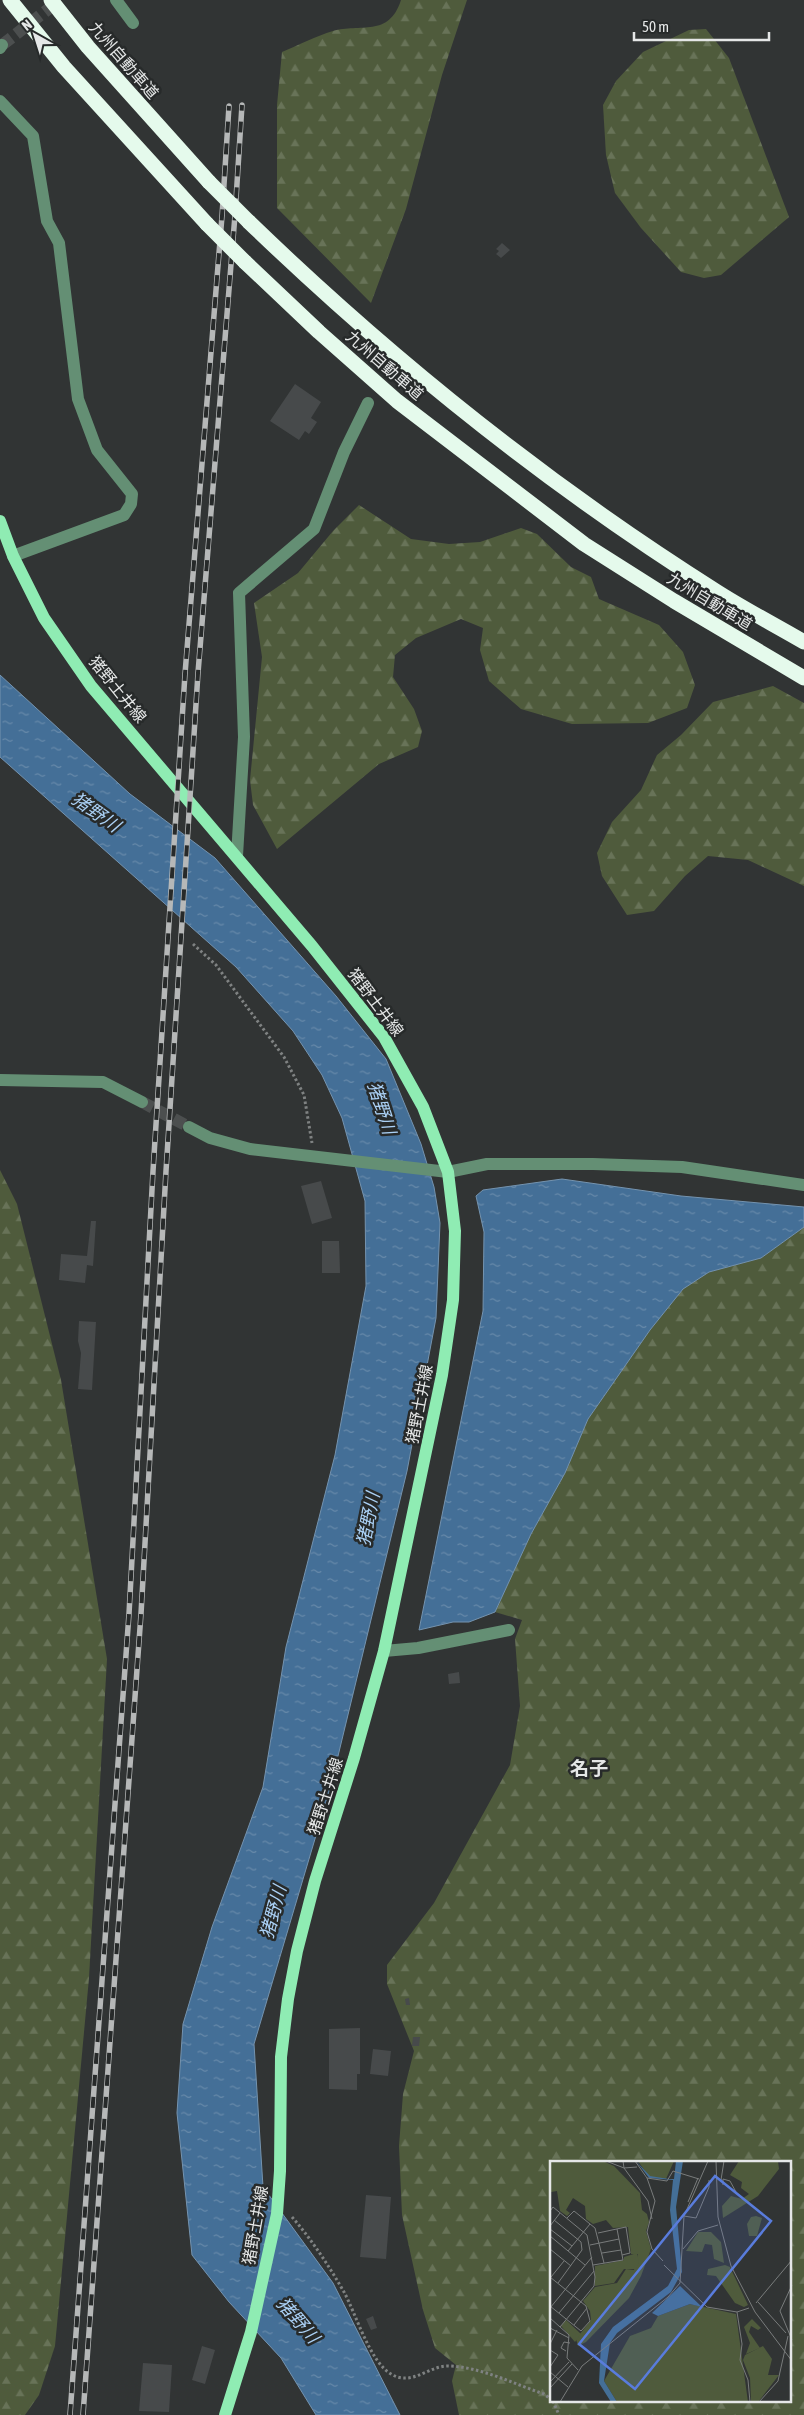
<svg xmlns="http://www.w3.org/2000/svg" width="804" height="2415" font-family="'Asap Condensed','Noto Sans JP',sans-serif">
	<defs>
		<pattern id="forest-firs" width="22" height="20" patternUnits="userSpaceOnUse" patternTransform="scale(1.25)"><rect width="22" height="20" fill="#4f5b3c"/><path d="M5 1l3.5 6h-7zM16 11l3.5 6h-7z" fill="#687358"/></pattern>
		<pattern id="water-ripples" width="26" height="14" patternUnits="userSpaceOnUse" patternTransform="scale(1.25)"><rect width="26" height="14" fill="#446f97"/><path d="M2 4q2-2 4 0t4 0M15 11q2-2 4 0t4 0" fill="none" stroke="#688aaa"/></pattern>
	</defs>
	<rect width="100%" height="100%" fill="#313434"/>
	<!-- forest -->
	<g fill="url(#forest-firs)" fill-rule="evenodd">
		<path d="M401,0H467L442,75L406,209L371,303L277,208V105L282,52C299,45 316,36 333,31C360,23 389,38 401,0Z"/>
		<polygon points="706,29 729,58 789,217 721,275 704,278 681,272 641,228 615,193 606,155 603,105 616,81 643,52 689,30"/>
		<polygon points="359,505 411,539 449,544 480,542 521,528 537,534 571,567 591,577 599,599 659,625 683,652 695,685 687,708 648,723 572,724 521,709 489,681 480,650 483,628 461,619 416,638 395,655 393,677 414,709 422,731 418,747 379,764 277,849 253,805 250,780 262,657 254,603 298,573 333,531"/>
		<polygon points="773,686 804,703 804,886 748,860 708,856 685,876 654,911 627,915 602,876 597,853 612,822 641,790 657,755 681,735 713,702"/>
		<polygon points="0,1170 17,1204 61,1380 107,1659 89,1978 55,2346 39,2395 25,2415 0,2415"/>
		<path d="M804,1227V2415H459L452,2381L456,2365L435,2348L423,2310L402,2215L399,2146L403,2094L414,2051L387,1984V1965L434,1903L510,1765L520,1706L515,1639L522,1620L495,1612L531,1534L565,1473L588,1419L650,1330L683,1289L709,1272L761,1258ZM552,2162H790V2401H552Z"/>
	</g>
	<!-- water -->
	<g fill="url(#water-ripples)" stroke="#7493af">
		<polygon points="0,675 130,794 215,858 336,996 386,1059 421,1144 434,1187 440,1223 436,1318 407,1471 331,1785 254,2044 263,2187 333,2283 400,2415 316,2415 281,2358 229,2302 192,2255 177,2113 183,2024 212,1927 263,1787 286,1647 335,1455 366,1286 365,1201 342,1118 322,1075 293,1031 236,967 0,757"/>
		<polygon points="562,1179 681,1196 804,1207 804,1227 761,1258 709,1272 683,1289 650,1330 588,1419 565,1473 531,1534 495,1612 469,1622 453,1622 419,1630 483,1311 484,1232 476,1196 483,1190"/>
	</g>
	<!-- building -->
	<g fill="#474a4b">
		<polygon points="502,243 510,250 501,258 496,254 499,251 496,249"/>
		<polygon points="295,384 321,402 311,418 317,422 309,434 305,431 299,440 270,421"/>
		<polygon points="321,1181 332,1218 312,1224 301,1186"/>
		<polygon points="91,1221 96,1221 93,1266 87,1265 85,1283 59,1280 61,1254 87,1256"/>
		<polygon points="322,1241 339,1241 340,1273 322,1273"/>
		<polygon points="79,1321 96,1322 92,1390 78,1389 81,1353 78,1341"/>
		<polygon points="459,1672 460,1683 449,1684 448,1674"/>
		<polygon points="409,1998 410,2005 406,2005 405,1999"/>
		<polygon points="360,2028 360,2074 357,2074 357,2090 329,2089 329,2029"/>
		<polygon points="413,2037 420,2037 419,2046 412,2046"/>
		<polygon points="373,2049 391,2051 388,2076 370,2074"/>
		<polygon points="366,2195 391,2197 386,2259 360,2257"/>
		<polygon points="373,2316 377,2328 371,2330 366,2319"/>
		<polygon points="202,2346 215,2350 205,2384 192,2380"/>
		<polygon points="143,2363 172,2365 169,2412 139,2411"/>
	</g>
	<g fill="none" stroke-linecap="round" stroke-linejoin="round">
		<!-- minor-tunnel -->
		<g stroke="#4c4f4f" stroke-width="12" stroke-dasharray="12 6" stroke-linecap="butt">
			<polyline points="2,45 60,0"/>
			<polyline points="142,1102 189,1127"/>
		</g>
		<!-- path -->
		<g stroke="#7f8282" stroke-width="3" stroke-dasharray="2.5 2.5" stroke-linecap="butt">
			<polyline points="193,944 216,965 284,1057 304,1095 312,1143"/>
			<path d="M292,2217C312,2240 329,2266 344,2292C356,2314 370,2362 391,2374C412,2387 429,2365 449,2366C481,2367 514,2384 544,2394L552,2400"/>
			<polyline points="553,2401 559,2415"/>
		</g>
		<!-- minor -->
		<g stroke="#648f74" stroke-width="12">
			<polyline points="116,0 133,23"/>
			<polyline points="0,48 2,45"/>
			<polyline points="0,101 33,136 47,221 59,243 78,399 97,450 132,494 131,504 124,515 13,556"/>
			<polyline points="237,856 244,737 239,593 314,529 344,452 368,403"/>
			<polyline points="0,1080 103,1082 142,1102"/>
			<polyline points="189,1127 210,1138 250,1149 448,1172 487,1164 593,1164 682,1167 804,1185"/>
			<polyline points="384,1651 418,1648 509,1630"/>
		</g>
		<!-- major -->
		<polyline stroke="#8fecb3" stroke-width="12" points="0,521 13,556 44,618 91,686 312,946 384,1037 423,1107 448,1172 455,1231 453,1300 442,1375 384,1651 354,1758 315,1881 297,1951 288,1999 281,2057 280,2171 277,2214 251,2332 225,2415"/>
		<!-- highway -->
		<g stroke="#e5faec" stroke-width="15">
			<polyline points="10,0 64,67 207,224"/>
			<polyline points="51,0 88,47 209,182"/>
			<path d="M249,222C392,360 548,485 716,591C744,609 775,625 804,642"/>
			<polyline points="245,262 319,332 397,401 584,544 674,601 804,678"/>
		</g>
		<!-- rail casing -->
		<g stroke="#b6b8b8" stroke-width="5.5">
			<g id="rail">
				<polyline points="70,2415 129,1614 153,1171 185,674 222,216 229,106"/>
				<polyline points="83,2415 141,1614 166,1171 198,673 235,215 242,105"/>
			</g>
		</g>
		<!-- rail -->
		<use href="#rail" stroke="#272a2a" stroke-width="4" stroke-dasharray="11" stroke-linecap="butt"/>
		<!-- highway-bridge -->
		<g stroke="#e5faec" stroke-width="15">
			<polyline points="209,182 249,222"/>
			<polyline points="207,224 245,262"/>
		</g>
	</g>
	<g text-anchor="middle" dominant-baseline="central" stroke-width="5" stroke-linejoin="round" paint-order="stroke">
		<!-- street labels -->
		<g font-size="16" fill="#e5e7e7" stroke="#272a2a">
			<text transform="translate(124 60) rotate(49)">九州自動車道</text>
			<text transform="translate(385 365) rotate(41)">九州自動車道</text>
			<text transform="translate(710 601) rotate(31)">九州自動車道</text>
			<text transform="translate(118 689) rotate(51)">猪野土井線</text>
			<text transform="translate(376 1002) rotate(53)">猪野土井線</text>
			<text transform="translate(419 1404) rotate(-79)">猪野土井線</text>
			<text transform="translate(325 1796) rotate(-72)">猪野土井線</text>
			<text transform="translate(255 2225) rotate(-80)">猪野土井線</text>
		</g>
		<!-- water labels -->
		<g font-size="18" font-style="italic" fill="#aad0f5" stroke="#272a2a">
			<text transform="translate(96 812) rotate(35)">猪野川</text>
			<text transform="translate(382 1108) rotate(72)">猪野川</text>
			<text transform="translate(368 1519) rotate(-79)">猪野川</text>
			<text transform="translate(273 1912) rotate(-75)">猪野川</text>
			<text transform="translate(298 2320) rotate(49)">猪野川</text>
		</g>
		<!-- quarter labels -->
		<g font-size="19" font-weight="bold" fill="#e5e7e7" stroke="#272a2a">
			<text x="589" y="1768">名子</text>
		</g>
	</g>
	<!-- overview -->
	<g transform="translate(550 2161)">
		<rect width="241" height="241" fill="#313434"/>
		<path d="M0,0H53L64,5L90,32L92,49L97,53L99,61L96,70L101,88L91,115L79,137L36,181L28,185L26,178L41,159L40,150L33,140L45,126L67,122L76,108L84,109L88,93H81L78,66L63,67L56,59L43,63L36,58L35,45L23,37L16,49L20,52L17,55L10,50L7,30L1,31L0,35ZM88,0H124L116,18L99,16ZM189,0H228L229,8L208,35L173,57L172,45L181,35L192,38L199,33L191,27L192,21L180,14ZM206,55L212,57L207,75H199L197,63L201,56ZM148,71H161L171,81L174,102L164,98L162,84L155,83L152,91L136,90ZM175,104L180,106L198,144L194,146L185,142L166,115L157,114L158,108ZM140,143L186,153L198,241H67L54,220L80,175L101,167L108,155ZM202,158L211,167L208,169L201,165L199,171L210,187L196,193L200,182L194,166Z" fill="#4f5b3c"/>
		<path d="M87,92L89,101L86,108H74L64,122L45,125V105L74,99V96ZM16,159L31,173L25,181L11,165Z" fill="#4f5b3c"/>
		<path d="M213,185L222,198L218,214H229L209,240H201L200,217L193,199L195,194Z" fill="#4f5b3c"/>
		<path d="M86,0L100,15L119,18H124L126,0H133L126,46L132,111L121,131L67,172L60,182L54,220L67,241H61L49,222L51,183L63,166L118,125L127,108L120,49L123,19L99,17ZM130,125L152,146L140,143L108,155L102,152Z" fill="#446f97"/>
		<path fill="none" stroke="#797c7c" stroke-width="1" d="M56,0L74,7L87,6M73,0L74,7L98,40L102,58M85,0L97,17L105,40L97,71L102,88L113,100M166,0L168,56L181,105L205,151L242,200M97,17L117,20L123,10L149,18M171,19L174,0M173,24V18L180,20L186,31M138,41L148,17M0,50L3,46L37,74L45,116L44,125L10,166M134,55L146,57L159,26V19M17,57L24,50L45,67L54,102M4,59L31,81L32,89L8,122M0,65L10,52M0,68L22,85M48,72L76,66L80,92L72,94M0,75L35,104M40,84L69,78M0,88L21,105M133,88L148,70L168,64M18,90L40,63M52,92L71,89M43,104L73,99L67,68M114,104L157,146L187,151L199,147M0,116L36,145L40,160L31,170L0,145M1,116L14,100M242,124L230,150L242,179M208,141L236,172M206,142L242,99M0,147L42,96M187,151L192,183L190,199L198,219L200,241M9,152L44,110M0,157L19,174L17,197L28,209M24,164L37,147M0,167L19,177M0,183L7,169M0,189L8,194L0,206M16,190L11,187L14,181L20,182M0,211L18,226M0,221L19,201M0,227L22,203M10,241L32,205L118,136L130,122L134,55L158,0M209,241L228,220L238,175"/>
		<path fill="#597cdc" fill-opacity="0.15" stroke="#597cdc" stroke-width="2.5" d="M165,15L221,60L85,228L29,183Z"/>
		<rect width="241" height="241" fill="none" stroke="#e5e7e7" stroke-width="2.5"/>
	</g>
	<!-- north arrow -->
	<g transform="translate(35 35) rotate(321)" stroke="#272a2a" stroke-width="4" paint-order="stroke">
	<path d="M0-4L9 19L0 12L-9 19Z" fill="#e5e7e7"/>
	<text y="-8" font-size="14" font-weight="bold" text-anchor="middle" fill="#e5e7e7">N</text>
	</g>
	<!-- scale -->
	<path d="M634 32v8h135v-8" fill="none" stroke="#e5e7e7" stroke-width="2.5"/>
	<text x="642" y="32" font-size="15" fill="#e5e7e7" stroke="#272a2a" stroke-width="4" paint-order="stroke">50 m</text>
</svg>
